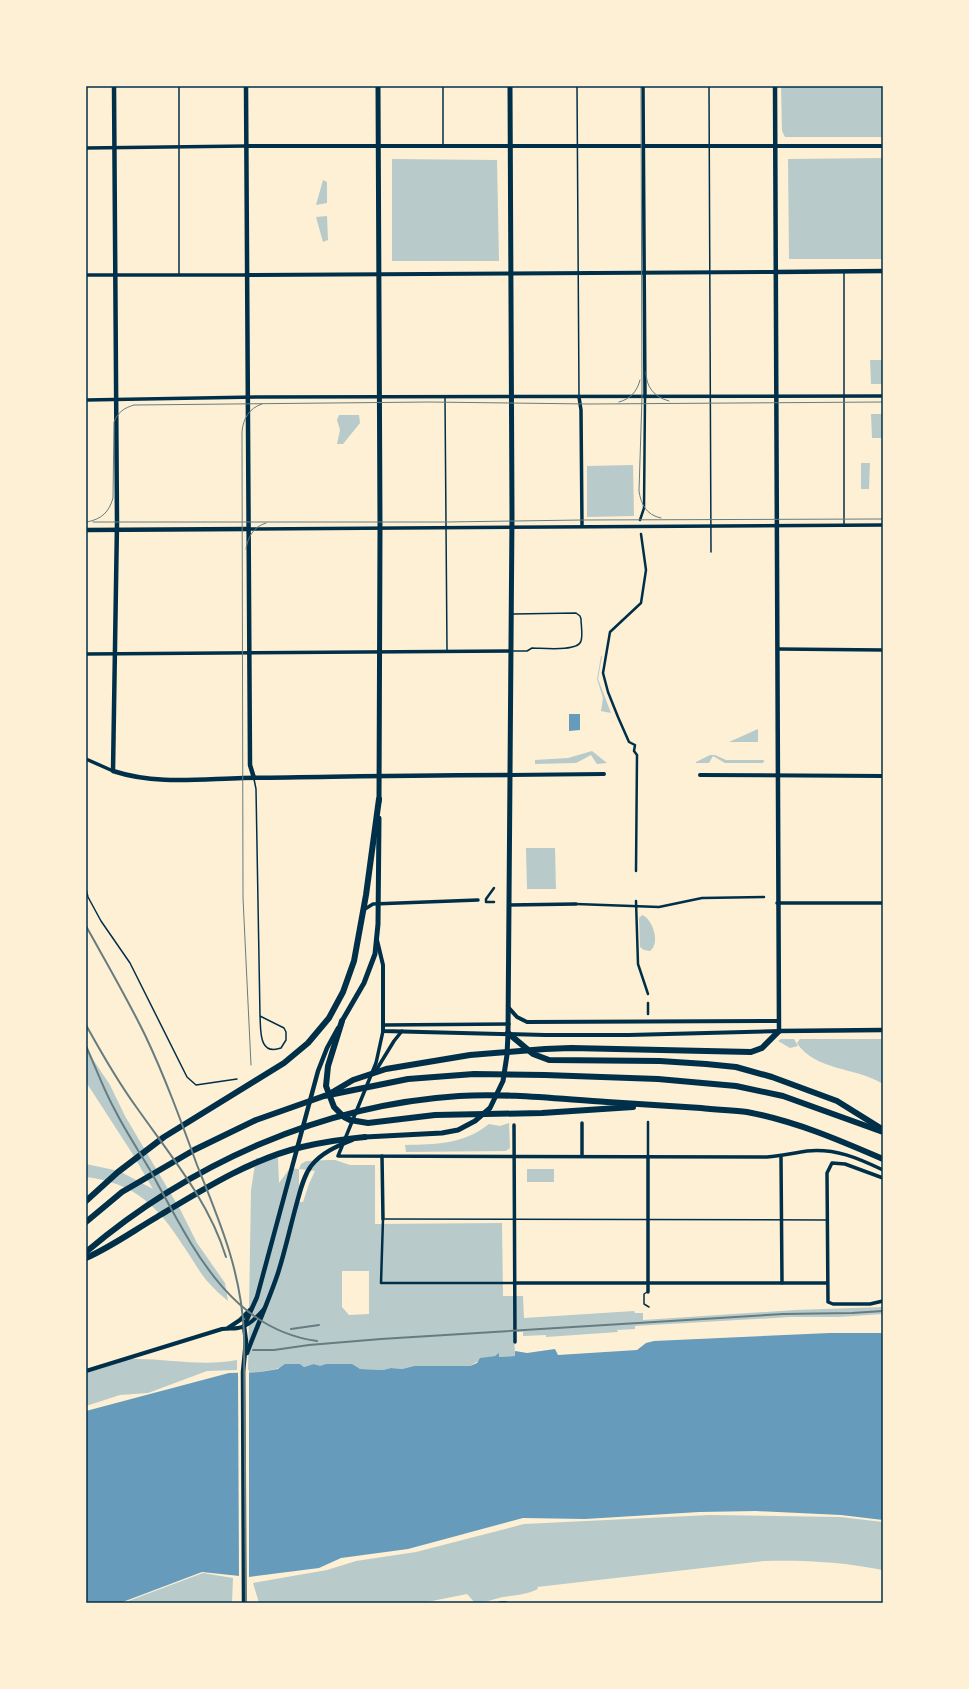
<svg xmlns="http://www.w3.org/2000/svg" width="969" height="1689" font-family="Quicksand,sans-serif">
	<rect width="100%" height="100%" fill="#fdf0d5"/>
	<!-- green -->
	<g fill="#b9caca" fill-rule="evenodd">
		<polygon points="781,86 883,86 883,137 785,137 782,131"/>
		<polygon points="883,158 883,259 789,259 788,159"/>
		<polygon points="392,159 497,160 499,261 392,261"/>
		<polygon points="323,180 327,182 327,203 316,205"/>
		<polygon points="327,216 328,240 323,242 316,217"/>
		<polygon points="870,360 883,360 883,384 871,384"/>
		<polygon points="871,414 883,414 883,438 872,438"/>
		<polygon points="339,415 359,415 360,423 343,444 337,444 340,430 337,420"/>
		<polygon points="861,463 870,463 869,489 861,489"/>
		<polygon points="633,465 634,516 587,517 587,466"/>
		<polygon points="601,656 602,656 598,679 611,713 601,711 603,698 597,679"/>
		<polygon points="758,729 758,742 729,742"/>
		<polygon points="592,751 607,763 597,764 591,755 576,763 535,764 535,760 568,758"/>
		<polygon points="710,755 715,755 726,760 764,760 764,761 763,763 725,763 713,756 709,763 696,763 696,762"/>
		<polygon points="526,848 555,848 556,889 527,889"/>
		<path d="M642,915C652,918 661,943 650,951L644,950L640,947L639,918Z"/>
		<polygon points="781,1039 794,1039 798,1046 790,1048 778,1041"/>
		<path d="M800,1039H883V1084C856,1067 815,1071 797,1043Z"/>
		<path d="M86,1049L110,1085L125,1116L181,1211L197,1243L225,1283L228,1301C221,1295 214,1289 208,1282C199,1272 192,1258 184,1247C158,1206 135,1183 86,1177V1164L119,1171L153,1189L132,1153L86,1082Z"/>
		<path d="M509,1123L510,1148L506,1151L406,1152L405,1145C437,1144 462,1145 489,1124L500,1126Z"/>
		<path d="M256,1158H278L279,1183L290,1168L299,1169L301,1164L306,1161L328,1160H335L350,1165H375V1224L502,1223L503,1296H523L524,1318L634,1311L635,1313H643V1320L795,1310L883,1307V1314L839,1317H790L635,1326V1329L617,1330L618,1332L546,1337V1335L523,1336V1332H514L515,1356L499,1357L498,1354L495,1356L483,1358L470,1366H414L402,1369L391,1368L383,1370L360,1369L333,1365L326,1364L320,1367L315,1364L304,1367L300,1364L260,1372H248L251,1190ZM299,1169L315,1171L309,1184L303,1202H299ZM342,1271H369V1314L349,1315L342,1307Z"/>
		<rect x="527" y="1169" width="27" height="13"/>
		<path d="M131,1359C166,1358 202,1367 237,1360V1370L207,1371L148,1393L120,1395L86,1406V1373Z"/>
		<path d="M710,1515L840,1517L883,1522V1570C842,1562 806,1560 764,1561L537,1587L538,1589C525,1595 516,1595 503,1597C494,1599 484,1603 475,1603L467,1594L422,1603H259L253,1583L327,1570L356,1561L416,1552L524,1524Z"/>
		<polygon points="203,1573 233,1578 232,1603 123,1603"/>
	</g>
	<!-- water -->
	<g fill="#669bbc">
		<polygon points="569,714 580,714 580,730 569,731"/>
		<polygon points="830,1333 883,1333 883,1520 841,1515 756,1511 699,1512 585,1519 523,1518 408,1549 341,1558 319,1568 249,1577 202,1572 120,1603 86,1603 86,1411 229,1373 260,1372 278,1369 285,1364 300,1364 304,1367 314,1364 320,1366 326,1364 352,1364 360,1369 383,1370 391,1368 402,1369 414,1366 470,1366 477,1363 480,1358 495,1356 499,1353 499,1357 515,1356 515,1351 527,1353 555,1349 558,1355 637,1350 646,1343 654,1341"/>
	</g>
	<!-- pier -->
	<polygon fill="#fdf0d5" points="238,1370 249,1370 249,1579 239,1578"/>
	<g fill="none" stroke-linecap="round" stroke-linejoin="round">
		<!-- service -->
		<g stroke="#003049" stroke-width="1.5">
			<polyline points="179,86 179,275"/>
			<polyline points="443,86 443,146"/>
			<polyline points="577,86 579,395"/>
			<polyline points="709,86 711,552"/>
			<polyline points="844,273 844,525"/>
			<polyline points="445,398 447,650"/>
			<path d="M511,651H527L532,648C542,648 578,652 581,641C583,635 581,625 581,619L580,616L576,613L513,614"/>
			<path d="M254,779L256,789L260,1016C261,1029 258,1056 281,1048L286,1040V1032L284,1028L260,1016"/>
			<polyline points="86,889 88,897 101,921 130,963 187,1077 196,1085 237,1079"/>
			<polyline points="385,1219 827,1220"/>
			<polyline points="647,1292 644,1294 644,1304 649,1307"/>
		</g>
		<!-- pedestrian -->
		<g stroke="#003049" stroke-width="2.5">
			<polyline points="640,520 644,508 645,397"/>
			<polyline points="636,871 637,755 634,751 635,745 629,742 618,717 608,692 603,673 610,632 641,603 646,570 641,534"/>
			<polyline points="636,901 638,964 648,994"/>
			<polyline points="494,902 486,902 486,899 494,888"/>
			<polyline points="576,904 659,907 702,898 764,897"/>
			<polyline points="648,1003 648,1014"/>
			<polyline points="648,1157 648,1122"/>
			<polyline points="383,1219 381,1283 514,1283"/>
		</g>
		<!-- minor -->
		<g stroke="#003049" stroke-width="3.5">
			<polyline points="643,86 645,397"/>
			<polyline points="86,148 246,146"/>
			<polyline points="86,275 247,275"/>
			<polyline points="579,397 581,410 582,526"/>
			<polyline points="86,400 258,397 883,396"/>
			<polyline points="248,529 883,525"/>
			<polyline points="778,649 883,650"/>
			<polyline points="86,654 511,651"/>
			<polyline points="86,759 113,771"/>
			<polyline points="777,903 883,903"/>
			<polyline points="509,905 576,904"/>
			<polyline points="365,909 373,904 478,900"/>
			<polyline points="384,1025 509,1024"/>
			<path d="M383,1031L376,1063L338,1156L767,1157C781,1156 793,1153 807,1151C835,1148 858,1158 883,1170"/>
			<polyline points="375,1072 394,1041 402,1031"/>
			<polyline points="514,1125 515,1342"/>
			<polyline points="382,1156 383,1219"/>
			<polyline points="582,1156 582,1123"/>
			<polyline points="648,1157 648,1292"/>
			<polyline points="781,1157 782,1283"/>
			<polyline points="883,1178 845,1164 832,1163 827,1173 828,1302 833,1304 870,1304 883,1301"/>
			<polyline points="514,1283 827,1283"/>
			<polyline points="500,1603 506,1603"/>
		</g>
		<!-- tertiary -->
		<g stroke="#003049" stroke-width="4">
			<polyline points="246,146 883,146"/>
			<polyline points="247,275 776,272"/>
			<polyline points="510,775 604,774"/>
			<polyline points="700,775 883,776"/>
			<polyline points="377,940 383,965 383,1031 545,1035 629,1035 779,1031"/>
			<polyline points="509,1008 517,1017 527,1022 779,1021"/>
			<path d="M86,1371L222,1329C227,1328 233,1329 238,1328C249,1326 257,1317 264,1309"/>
		</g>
		<!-- secondary -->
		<g stroke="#003049" stroke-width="4.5">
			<path d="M114,86L117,523L113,771C156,785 199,779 243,778C332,777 421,775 510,775"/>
			<polyline points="246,86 250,765 254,778"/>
			<polyline points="775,86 779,1031 883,1030"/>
			<polyline points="776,272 883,271"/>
			<polyline points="86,530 248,529"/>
			<polyline points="228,1328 240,1320 250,1310"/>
			<path d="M247,1353C257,1326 269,1300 278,1273C285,1251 290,1228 296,1206C300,1192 303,1177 311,1166C321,1153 337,1146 352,1140"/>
			<polyline points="244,1603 243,1372 246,1341 244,1326 257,1297 318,1071 327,1048 338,1028"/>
		</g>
		<!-- primary -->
		<g stroke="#003049" stroke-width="5">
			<polyline points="378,86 380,528 379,802"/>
			<polyline points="342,1021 364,983 375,954 378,924 379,818"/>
			<polyline points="365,1137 442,1133 458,1130 475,1121 490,1108 503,1081 507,1055 508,1033 512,515 510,86"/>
		</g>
		<!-- motorway -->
		<g stroke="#003049" stroke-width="6">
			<polyline points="342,1021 328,1066 326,1086 334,1107 344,1117 350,1120 368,1123 435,1115 542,1113 633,1107"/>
			<polyline points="508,1033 533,1054 549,1060 660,1061 706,1064 736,1067 772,1077 837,1101 882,1129"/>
			<polyline points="331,1093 353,1080 386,1069 470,1055 545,1049 571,1048 751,1052 762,1048 779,1031"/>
			<polyline points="86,1201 118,1172 164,1137 284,1063 308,1043 329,1018 343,992 354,961 366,895 379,799"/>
			<polyline points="86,1222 122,1192 194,1150 256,1120 324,1096 408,1079 474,1074 545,1075 658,1079 736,1086 783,1096 883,1132"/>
			<path d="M86,1252C191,1163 321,1105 459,1096C507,1093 559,1099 607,1102C639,1104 670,1106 701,1108C716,1110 732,1110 747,1112C795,1121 839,1140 883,1159"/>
			<path d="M86,1258C111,1247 133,1231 157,1217C202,1190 251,1159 302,1147C323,1142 344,1139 365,1137"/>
		</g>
		<!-- tram -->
		<g stroke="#657d81" stroke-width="1">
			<path d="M641,86L642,397L639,491C641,504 646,515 661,518"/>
			<path d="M646,372C646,387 654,397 669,401"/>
			<path d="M619,402C630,399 637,392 640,380"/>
			<path d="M87,522C102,519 109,512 113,498L114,422C118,412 124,408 134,405L429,402L590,404L883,402"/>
			<polyline points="93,522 446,522 582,520 883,519"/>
			<path d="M246,549C248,537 253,527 266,523"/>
			<path d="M251,1065L243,898L242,432C243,419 249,408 262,404"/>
		</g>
		<!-- rail -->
		<g stroke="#657d81" stroke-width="2">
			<path d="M86,926C106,962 127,998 145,1035C165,1077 181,1121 197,1165C220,1222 241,1271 244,1333L246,1603"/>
			<path d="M86,1025C102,1054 118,1082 137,1108C170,1155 209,1201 226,1257"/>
			<path d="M86,1046C96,1068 104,1091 116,1112C126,1132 139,1151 150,1170C189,1240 227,1329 317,1341"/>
			<polyline points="291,1329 319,1325"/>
			<polyline points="253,1350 274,1350 309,1345 381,1339 783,1314 852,1313 883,1311"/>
		</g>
	</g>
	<!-- border -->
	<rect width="969" height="1689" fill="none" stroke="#fdf0d5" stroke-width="174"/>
	<rect x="87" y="87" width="795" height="1515" fill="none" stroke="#003049" stroke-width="1.5"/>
</svg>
